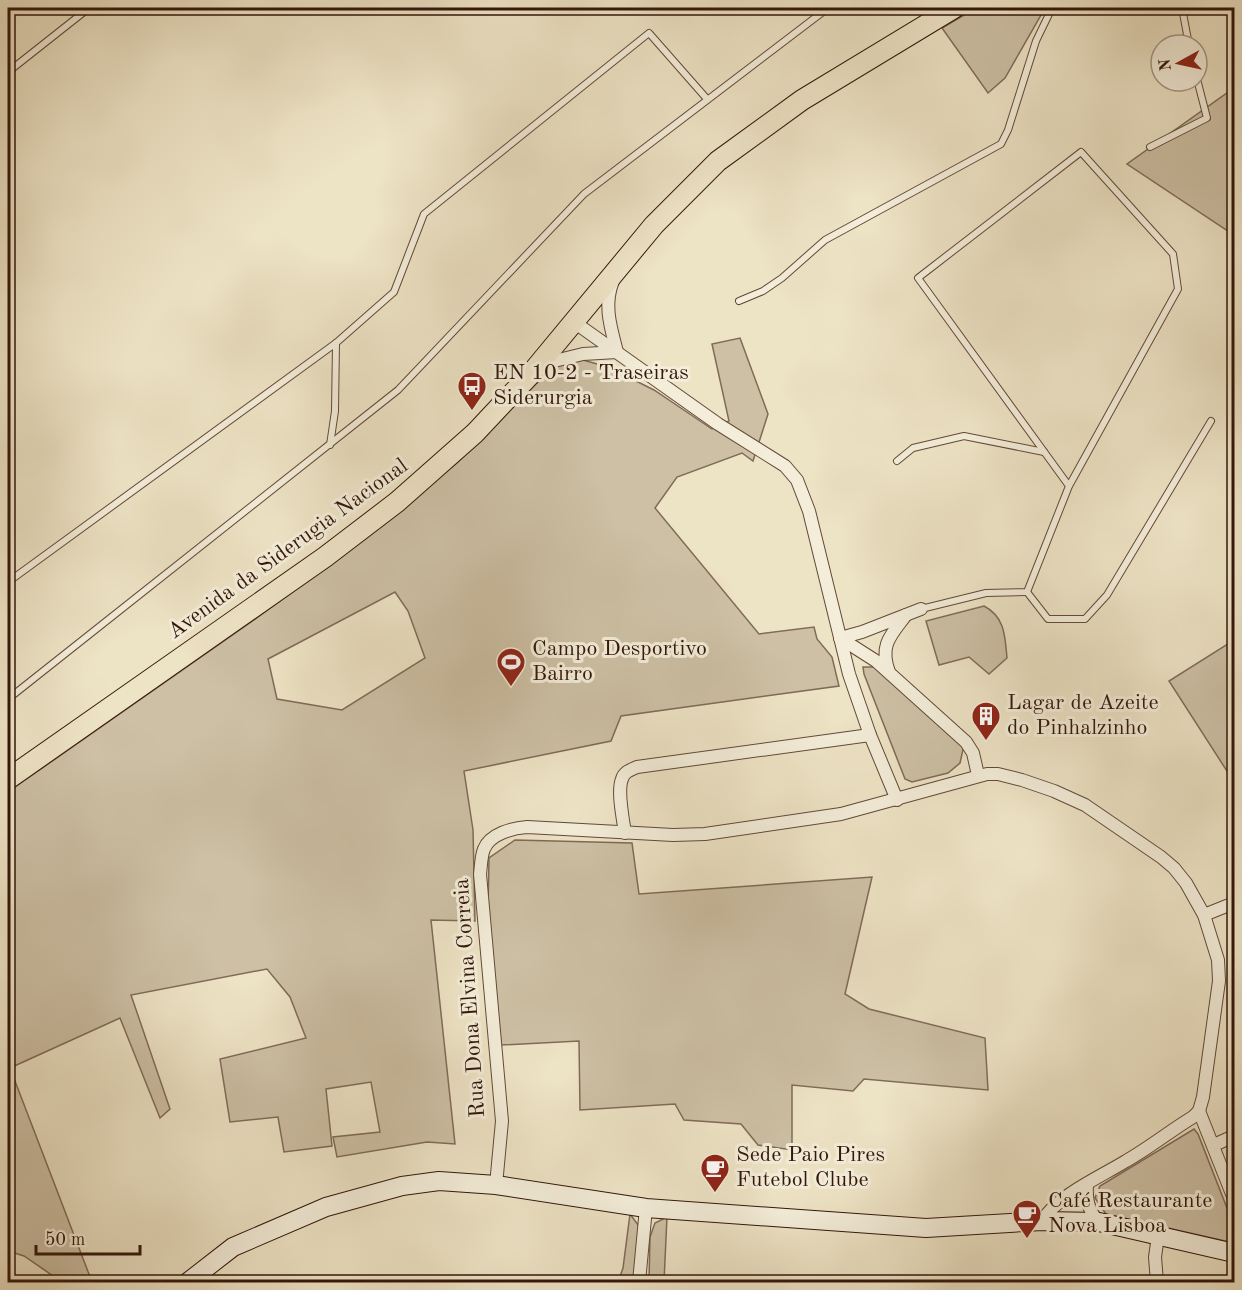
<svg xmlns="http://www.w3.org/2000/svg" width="1242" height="1290" font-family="'Old Standard TT',serif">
	<rect width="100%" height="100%" fill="#ede3c5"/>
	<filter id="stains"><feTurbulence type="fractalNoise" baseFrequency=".00333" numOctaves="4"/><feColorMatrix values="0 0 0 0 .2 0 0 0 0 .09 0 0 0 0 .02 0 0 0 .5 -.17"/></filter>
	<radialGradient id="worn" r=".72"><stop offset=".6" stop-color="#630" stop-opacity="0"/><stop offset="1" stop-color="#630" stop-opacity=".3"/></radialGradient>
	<!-- green -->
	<g fill="#cdc0a5" stroke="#806b58" stroke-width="1.5" fill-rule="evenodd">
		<polygon points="976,8 1045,8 1005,78 988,93 942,28"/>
		<polygon points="1234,88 1234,235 1127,164"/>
		<path d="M740,338L768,414L753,461L742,453L677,477L655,508L759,634L814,627L817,639L832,657L839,686L621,716L611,741L464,771L473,830L475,921L431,920L455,1144L427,1142L337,1157L333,1137L380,1132L371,1082L326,1089L332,1146L284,1152L278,1117L230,1122L220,1059L306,1038L290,997L267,969L131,995L170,1109L160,1118L120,1018L10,1068L92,1282H65L59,1280L24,1256L8,1251V792L254,620L340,557L458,462L556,364L583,360L608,367L654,390L712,429L729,421L712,344ZM395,592L408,611L425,658L342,710L277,699L268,659Z"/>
		<path d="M984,606C1005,617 1005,636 1007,658L989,674L969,657L939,665L926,621Z"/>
		<polygon points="1234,640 1234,782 1169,681"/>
		<polygon points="863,667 874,667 964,745 960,763 948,773 912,782 905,779 864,674"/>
		<polygon points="515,840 632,843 639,894 872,877 845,994 869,1009 985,1038 988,1090 864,1079 853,1091 792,1085 792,1150 758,1145 741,1124 684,1120 675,1104 580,1110 579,1041 501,1045 488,910 489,858"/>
		<polygon points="1194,1129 1198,1134 1234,1226 1234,1243 1106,1214 1095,1198 1100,1186"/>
		<polygon points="630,1214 641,1229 634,1282 618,1282 623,1268"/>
		<polygon points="667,1217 664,1282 649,1282 650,1237 655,1223"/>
	</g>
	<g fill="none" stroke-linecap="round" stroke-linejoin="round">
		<!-- lane casing -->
		<g stroke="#624939" stroke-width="8">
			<g id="lane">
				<polyline points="1182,8 1189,45"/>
				<polyline points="8,72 89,8"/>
				<polyline points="1150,147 1207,118 1197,79"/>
				<polyline points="739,301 763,291 782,278 825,240 1001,144 1008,130 1036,41 1052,8"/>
				<polyline points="330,445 335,411 336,343"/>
				<polyline points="897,461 913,448 964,436 1044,452"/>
				<polyline points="8,582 336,343 394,292 424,214 649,33 707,99"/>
				<polyline points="1027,592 1048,619 1085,619 1107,595 1211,421"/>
				<polyline points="921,609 986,593 1027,592 1069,486 1178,289 1173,254 1081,152 918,278 1069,486"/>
				<polyline points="8,699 398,390 584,194 828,8"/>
			</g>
		</g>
		<!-- street casing -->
		<g stroke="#624939" stroke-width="14">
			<g id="street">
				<path d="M613,281C603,305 611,328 617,352"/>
				<polyline points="574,322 718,424 785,466 797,480 809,511 849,674 870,735 897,800"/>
				<polyline points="542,364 583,354 617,352"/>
				<polyline points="840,638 876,661 966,742 973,753 978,775"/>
				<polyline points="840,638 862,632 921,609"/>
				<path d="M889,672C879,645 891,635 906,615"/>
				<path d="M625,833C623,819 617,791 622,779C624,772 630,770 637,767L870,735"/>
				<polyline points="1204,915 1234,903"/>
				<polyline points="1199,1111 1234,1199"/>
				<polyline points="1214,1145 1234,1136"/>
				<path d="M1087,1184C1086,1199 1088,1211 1099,1222"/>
				<path d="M496,1185L502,1121L480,874C481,867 481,856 484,849C490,834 512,828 527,827L673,835L705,834L841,814L987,774H998L1022,780L1054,791L1085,805L1161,857L1174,868L1186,883L1204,915L1218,960L1219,981L1203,1097L1199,1111L1193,1117C1170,1131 1149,1148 1126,1161C1100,1177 1058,1195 1042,1221"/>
				<polyline points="639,1282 646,1208"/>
				<polyline points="1157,1282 1155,1257 1158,1236"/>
			</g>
		</g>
		<!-- secondary casing -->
		<g stroke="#33160a" stroke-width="20">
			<polyline id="secondary" points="188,1282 233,1247 326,1207 402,1186 439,1181 496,1185 646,1208 926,1228 1042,1221 1099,1222 1234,1253"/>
		</g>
		<!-- primary casing -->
		<g stroke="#33160a" stroke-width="22">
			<polyline id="primary" points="8,779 325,557 397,502 475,433 505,401 529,376 654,225 718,161 802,100 954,8"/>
		</g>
		<!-- lane -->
		<use href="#lane" stroke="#f3edd9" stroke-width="6"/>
		<!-- street -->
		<use href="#street" stroke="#f3edd9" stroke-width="12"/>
		<!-- secondary -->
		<use href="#secondary" stroke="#f3edd9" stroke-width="18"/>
		<!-- primary -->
		<use href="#primary" stroke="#ede3c5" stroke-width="20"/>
	</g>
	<!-- icons -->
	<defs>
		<g id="bus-pin" transform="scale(1.5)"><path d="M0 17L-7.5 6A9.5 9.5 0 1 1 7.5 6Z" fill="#8f2418" stroke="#f3edd9"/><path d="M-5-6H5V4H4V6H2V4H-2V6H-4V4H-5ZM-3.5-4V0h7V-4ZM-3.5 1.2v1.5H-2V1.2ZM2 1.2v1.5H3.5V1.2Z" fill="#fff"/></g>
		<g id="stadium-pin" transform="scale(1.5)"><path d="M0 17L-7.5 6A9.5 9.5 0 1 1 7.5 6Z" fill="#8f2418" stroke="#f3edd9"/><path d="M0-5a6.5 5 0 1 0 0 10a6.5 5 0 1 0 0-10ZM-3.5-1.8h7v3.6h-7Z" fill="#fff"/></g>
		<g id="building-pin" transform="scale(1.5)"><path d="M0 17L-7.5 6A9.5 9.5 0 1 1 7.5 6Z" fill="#8f2418" stroke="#f3edd9"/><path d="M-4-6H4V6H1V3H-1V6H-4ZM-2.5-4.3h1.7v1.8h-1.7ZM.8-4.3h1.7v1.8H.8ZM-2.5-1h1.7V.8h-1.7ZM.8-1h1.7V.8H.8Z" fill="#fff"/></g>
		<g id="cafe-pin" transform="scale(1.5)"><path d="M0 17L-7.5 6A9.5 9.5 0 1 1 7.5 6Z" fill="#8f2418" stroke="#f3edd9"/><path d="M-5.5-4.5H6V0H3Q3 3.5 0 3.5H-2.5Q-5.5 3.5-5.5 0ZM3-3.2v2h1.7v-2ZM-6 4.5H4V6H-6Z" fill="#fff"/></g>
	</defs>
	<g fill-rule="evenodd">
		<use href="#bus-pin" x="472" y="386"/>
		<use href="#stadium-pin" x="511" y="662"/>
		<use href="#building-pin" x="986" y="716"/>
		<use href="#cafe-pin" x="715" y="1168"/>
		<use href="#cafe-pin" x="1027" y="1214"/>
	</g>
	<g text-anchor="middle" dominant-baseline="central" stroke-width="6" stroke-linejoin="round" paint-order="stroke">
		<!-- poi labels -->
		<g font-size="22" fill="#33160a" stroke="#f3edd9" text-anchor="start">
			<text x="493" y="373">EN 10-2 - Traseiras<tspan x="493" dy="25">Siderurgia</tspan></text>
			<text x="532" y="649">Campo Desportivo<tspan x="532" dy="25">Bairro</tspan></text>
			<text x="1007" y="703">Lagar de Azeite<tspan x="1007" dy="25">do Pinhalzinho</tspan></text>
			<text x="736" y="1155">Sede Paio Pires<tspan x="736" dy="25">Futebol Clube</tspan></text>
			<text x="1048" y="1201">Café Restaurante<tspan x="1048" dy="25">Nova Lisboa</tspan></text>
		</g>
		<!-- street labels -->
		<g font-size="22" fill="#33160a" stroke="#f3edd9">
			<text transform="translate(288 549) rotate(-36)">Avenida da Siderugia Nacional</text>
			<text transform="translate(470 998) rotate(-94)">Rua Dona Elvina Correia</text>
		</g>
	</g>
	<!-- margin -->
	<rect width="1242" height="1290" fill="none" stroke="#ede3c5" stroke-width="30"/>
	<rect x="9" y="9" width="1224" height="1272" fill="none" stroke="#33160a" stroke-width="3"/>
	<rect x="15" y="15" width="1212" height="1260" fill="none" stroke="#33160a" stroke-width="1.5"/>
	<!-- north arrow -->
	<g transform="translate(1179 63) rotate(262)"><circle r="28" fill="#f3edd9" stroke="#a69786" stroke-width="1.5"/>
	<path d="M0-4.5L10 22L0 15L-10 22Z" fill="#8f2418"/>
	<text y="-9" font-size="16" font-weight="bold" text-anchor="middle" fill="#33160a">N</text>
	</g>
	<!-- scale -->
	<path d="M36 1245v9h104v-9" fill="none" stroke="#33160a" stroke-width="3"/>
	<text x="45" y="1245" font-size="18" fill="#33160a" stroke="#f3edd9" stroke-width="4.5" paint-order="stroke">50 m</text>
	<rect width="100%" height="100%" filter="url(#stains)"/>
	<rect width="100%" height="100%" fill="url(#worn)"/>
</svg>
